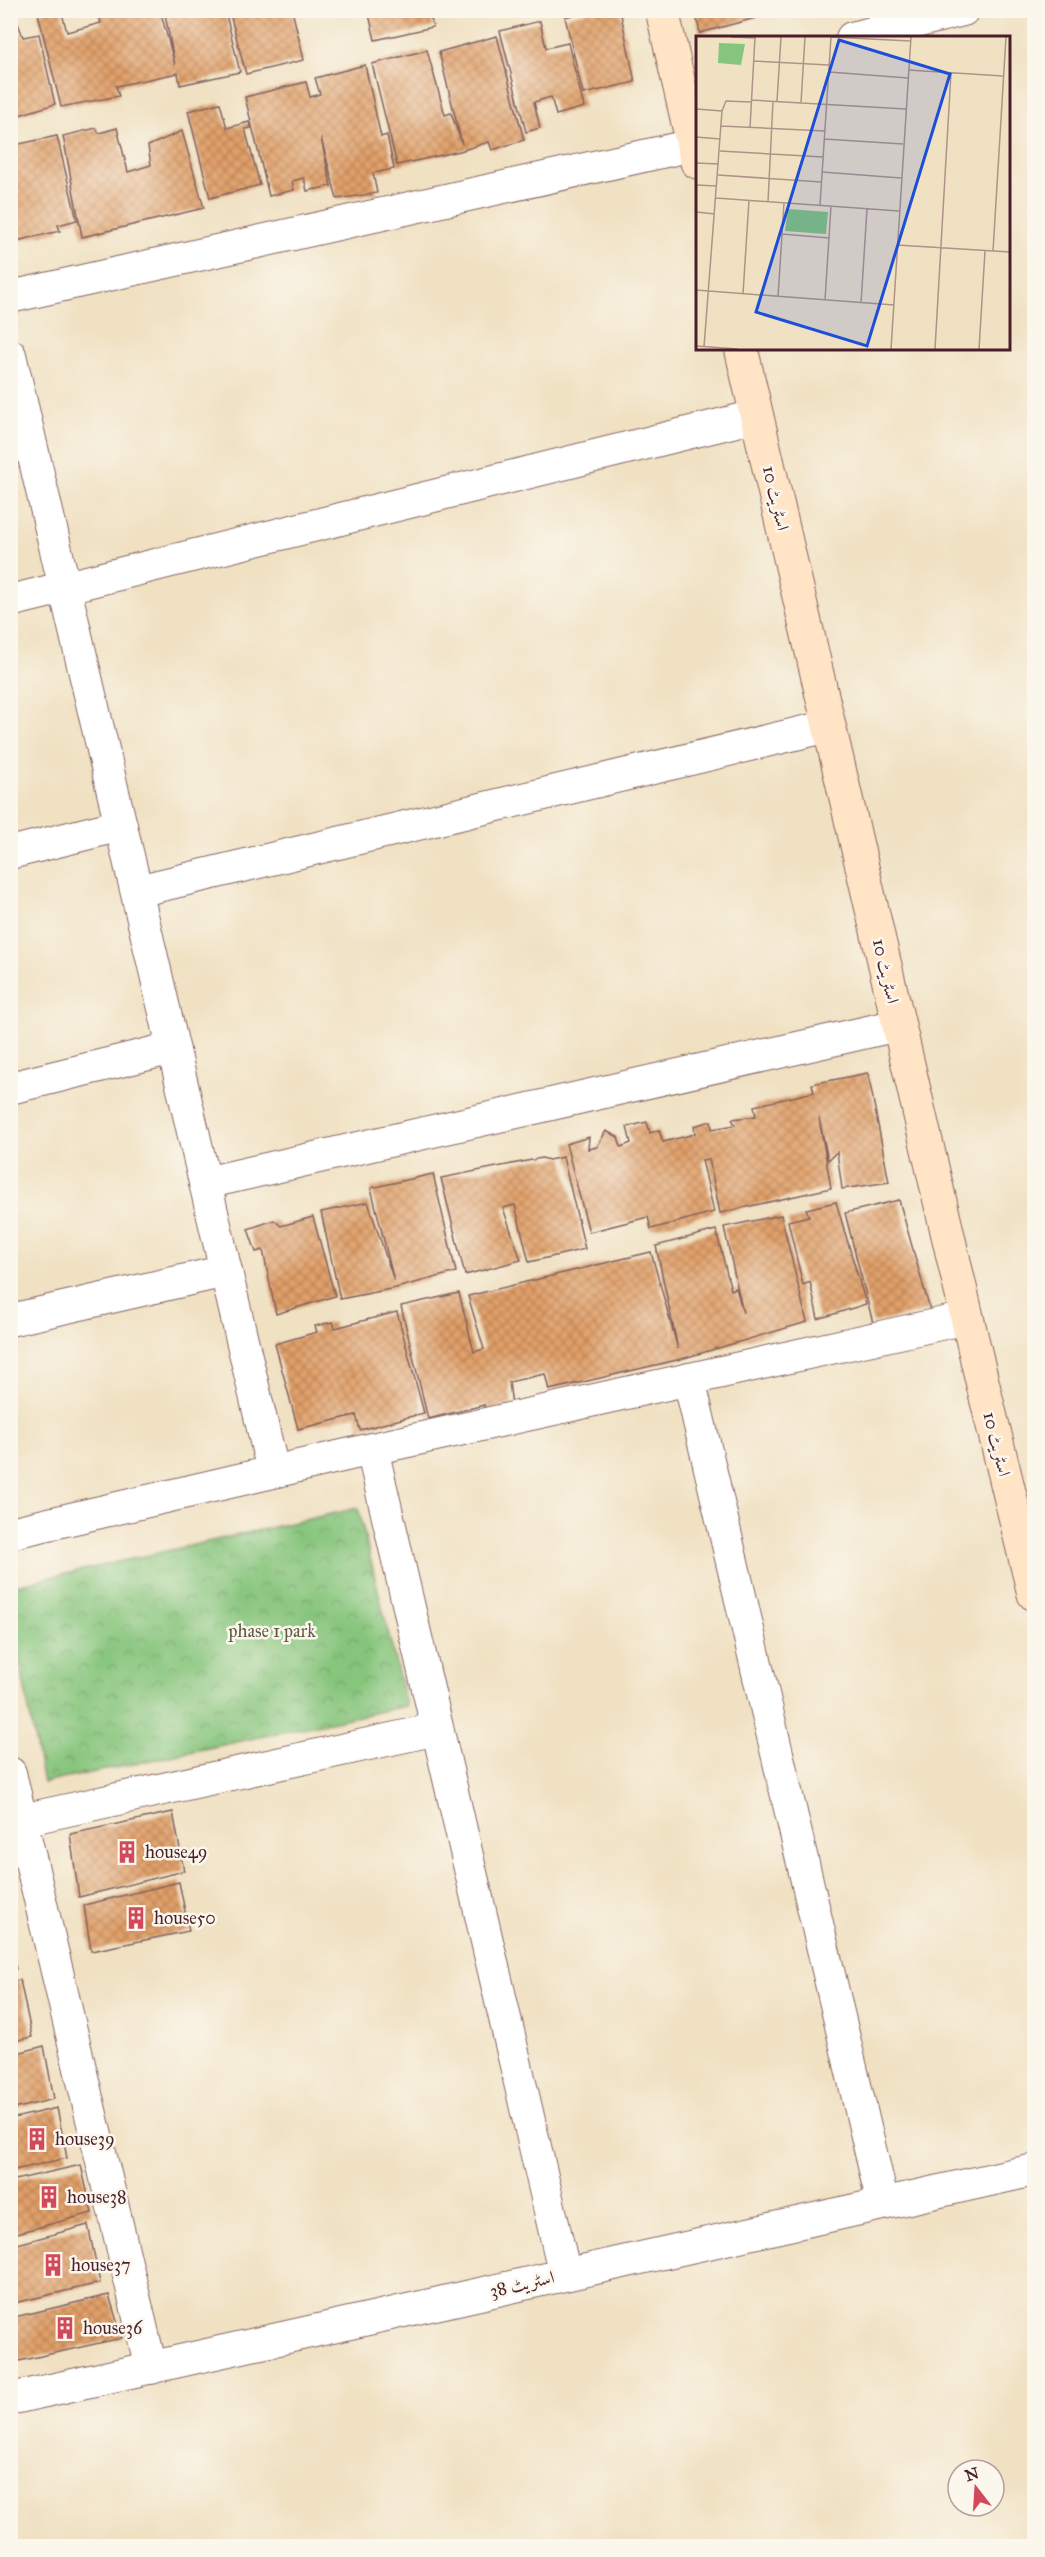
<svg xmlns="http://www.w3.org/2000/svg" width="1045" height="2557" font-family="'IM FELL Great Primer',Amiri,serif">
	<defs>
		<pattern id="park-crowns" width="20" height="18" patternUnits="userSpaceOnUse" patternTransform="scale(1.5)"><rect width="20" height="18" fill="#86c57c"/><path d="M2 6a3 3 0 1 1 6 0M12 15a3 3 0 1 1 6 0" fill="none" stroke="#709f66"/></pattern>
		<pattern id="building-cross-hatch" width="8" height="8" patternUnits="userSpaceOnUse" patternTransform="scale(1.5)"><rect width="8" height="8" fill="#e1a069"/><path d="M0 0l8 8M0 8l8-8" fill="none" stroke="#b88257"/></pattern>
	</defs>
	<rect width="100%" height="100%" fill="#fbf7ec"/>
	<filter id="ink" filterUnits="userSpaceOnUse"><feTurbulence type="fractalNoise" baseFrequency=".0167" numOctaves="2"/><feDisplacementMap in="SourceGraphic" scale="12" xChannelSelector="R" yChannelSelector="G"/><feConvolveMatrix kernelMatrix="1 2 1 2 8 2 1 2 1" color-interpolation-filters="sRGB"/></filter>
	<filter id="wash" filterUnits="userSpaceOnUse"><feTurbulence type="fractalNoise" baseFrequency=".008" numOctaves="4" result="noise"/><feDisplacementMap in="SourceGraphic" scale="24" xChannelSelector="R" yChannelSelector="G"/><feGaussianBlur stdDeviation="1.35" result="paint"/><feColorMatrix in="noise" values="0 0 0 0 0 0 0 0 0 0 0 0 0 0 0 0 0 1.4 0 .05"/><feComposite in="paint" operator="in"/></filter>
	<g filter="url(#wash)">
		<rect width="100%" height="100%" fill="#f0e1c3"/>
		<!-- park -->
		<polygon fill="url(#park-crowns)" stroke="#687254" stroke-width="1.5" points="358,1508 406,1706 43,1783 11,1616 11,1586"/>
		<g id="blocks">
			<!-- building -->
			<g fill="url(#building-cross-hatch)">
				<polygon points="49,10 61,10 67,32 101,23 98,10 160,10 175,65 164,10 225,10 240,72 180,85 178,73 116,86 119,96 61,107 38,13"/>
				<polygon points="229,10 292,10 304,60 246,74"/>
				<polygon points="368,10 429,10 433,27 375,40"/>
				<polygon points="592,10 620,10 635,82 583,94 565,17"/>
				<polygon points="695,10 781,10 781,11 700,33"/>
				<polygon points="15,15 23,37 39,34 55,104 10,118 10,16"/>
				<polygon points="540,21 546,48 568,43 584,107 556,115 551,97 534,102 540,128 526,132 500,31"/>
				<polygon points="497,36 524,140 492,150 489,142 460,151 397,165 372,64 427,50 445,115 451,113 462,144 439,52"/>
				<polygon points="365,65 381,137 387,135 394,169 373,173 377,193 337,199 321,138 331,186 307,191 304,178 292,181 294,190 269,196 245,97 306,82 310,97 320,94 315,78"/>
				<polygon points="220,103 227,128 249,122 251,128 245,129 260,185 210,198 188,111"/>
				<polygon points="96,128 99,133 117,128 128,172 151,165 148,146 182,131 204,208 82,237 63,136"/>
				<polygon points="57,136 77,220 58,225 60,231 16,241 10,218 10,146"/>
				<polygon points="868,1073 889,1182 842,1189 837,1152 828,1160 819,1118 831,1188 720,1213 709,1159 702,1160 714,1212 651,1229 648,1217 589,1232 566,1144 589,1137 588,1149 597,1147 606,1131 618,1137 621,1147 631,1143 627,1127 647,1122 650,1133 659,1130 663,1142 695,1134 694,1126 711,1121 712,1129 735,1125 732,1119 756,1116 754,1106 814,1092 812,1084"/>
				<polygon points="563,1157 585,1249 529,1262 515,1205 503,1208 521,1260 465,1275 441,1178 542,1158 549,1160"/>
				<polygon points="433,1174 456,1272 396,1288 340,1299 321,1212 368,1202 394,1281 371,1188"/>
				<polygon points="899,1200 930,1310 873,1323 845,1213"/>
				<polygon points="836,1202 866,1304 818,1319 810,1282 803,1285 788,1221 809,1216 806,1209"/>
				<polygon points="781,1215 807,1322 681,1359 549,1390 545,1374 509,1382 512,1405 485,1411 484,1405 428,1419 401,1306 459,1293 474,1352 484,1349 468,1296 651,1252 678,1349 656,1246 716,1230 731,1290 736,1288 743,1313 724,1227"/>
				<polygon points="313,1217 335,1296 276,1314 263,1250 256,1252 248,1229 274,1220 281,1226"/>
				<polygon points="397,1312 424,1413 360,1430 356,1415 298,1429 275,1344 317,1332 315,1326 333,1322 335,1328"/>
				<polygon points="173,1812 184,1871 79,1897 70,1834"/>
				<polygon points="179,1882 189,1931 91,1951 84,1905"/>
				<polygon points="10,1950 16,1969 10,1970"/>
				<polygon points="20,1980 32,2037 10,2042 10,1982"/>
				<polygon points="44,2046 54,2099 10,2110 10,2055"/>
				<polygon points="57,2108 67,2158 10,2171 10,2119"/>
				<polygon points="81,2165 92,2213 10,2235 10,2181"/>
				<polygon points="88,2225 100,2283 10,2304 10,2246"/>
				<polygon points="109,2295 122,2338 10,2363 10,2318"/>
			</g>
		</g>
	</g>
	<g filter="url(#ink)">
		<use href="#blocks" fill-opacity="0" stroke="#846360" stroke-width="1.5"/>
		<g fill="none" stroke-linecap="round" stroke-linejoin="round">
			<!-- street casing -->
			<g stroke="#846360" stroke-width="34">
				<g id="street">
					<polyline points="852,38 963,10"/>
					<polyline points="10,297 693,145"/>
					<polyline points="10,355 273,1471"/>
					<polyline points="10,601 756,416"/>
					<polyline points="10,853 121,825"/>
					<polyline points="137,891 829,726"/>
					<polyline points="10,1088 173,1048"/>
					<polyline points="205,1183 898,1025"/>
					<polyline points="10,1320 226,1271"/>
					<polyline points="689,1379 883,2204"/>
					<polyline points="372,1449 565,2275"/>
					<polyline points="10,1533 372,1449 967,1318"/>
					<polyline points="10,1773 151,2368"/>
					<polyline points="22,1820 437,1729"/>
					<polyline points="10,2399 1034,2170"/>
				</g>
			</g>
			<!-- secondary casing -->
			<g stroke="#846360" stroke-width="35">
				<g id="secondary">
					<polyline points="662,10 697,162"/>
					<polyline points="741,348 981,1377 1034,1594"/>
				</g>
			</g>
			<!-- street -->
			<use href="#street" stroke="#fff" stroke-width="32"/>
			<!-- secondary -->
			<use href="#secondary" stroke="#ffe4c6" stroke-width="33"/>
		</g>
	</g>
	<!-- icons -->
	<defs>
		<g id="building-bare" transform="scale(1.8)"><path d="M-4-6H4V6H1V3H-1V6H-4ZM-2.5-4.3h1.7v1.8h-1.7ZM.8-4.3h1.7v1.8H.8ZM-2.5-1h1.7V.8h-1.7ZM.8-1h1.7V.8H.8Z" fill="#d1495b" stroke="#fbf7ec" stroke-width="2.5" paint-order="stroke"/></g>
	</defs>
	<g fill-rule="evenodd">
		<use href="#building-bare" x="127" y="1852"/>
		<use href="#building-bare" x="136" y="1918"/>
		<use href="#building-bare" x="37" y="2139"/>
		<use href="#building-bare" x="49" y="2197"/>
		<use href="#building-bare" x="53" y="2265"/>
		<use href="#building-bare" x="65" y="2328"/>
	</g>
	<g text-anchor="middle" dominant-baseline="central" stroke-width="5" stroke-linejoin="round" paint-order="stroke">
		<!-- street labels -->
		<g font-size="18" fill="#4a1f2b" stroke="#fbf7ec">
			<text transform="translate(776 498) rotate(77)">اسٹریٹ 10</text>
			<text transform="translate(886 971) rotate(77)">اسٹریٹ 10</text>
			<text transform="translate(997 1444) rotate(76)">اسٹریٹ 10</text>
			<text transform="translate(522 2284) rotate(-13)">اسٹریٹ 38</text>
		</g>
		<!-- park labels -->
		<g font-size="18" fill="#5f5947" stroke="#fbf7ec">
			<text x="272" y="1631">phase 1 park</text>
		</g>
		<!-- poi labels -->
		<g font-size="18" fill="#4a1f2b" stroke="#fbf7ec" text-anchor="start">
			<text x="145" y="1852">house49</text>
			<text x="154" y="1918">house50</text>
			<text x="55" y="2139">house39</text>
			<text x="67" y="2197">house38</text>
			<text x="71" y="2265">house37</text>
			<text x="83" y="2328">house36</text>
		</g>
	</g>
	<!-- overview -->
	<g transform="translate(696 36)">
		<rect width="314" height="314" fill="#f0e1c3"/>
		<path d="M23,7L49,8L45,29L22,27ZM92,173L132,176L130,198L89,195Z" fill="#86c57c"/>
		<path fill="none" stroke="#ae9386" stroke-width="1.5" d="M35,1L59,2M135,1L214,5M58,25L133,29M212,34L307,40M133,36L212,42M55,64L210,73M81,65L85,1M105,67L109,1M0,73L26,75L8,311M26,75L30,65L55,66M25,90L129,95M54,92L59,1M0,101L24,103M128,103L207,108M24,115L127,121M0,127L23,128M126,136L205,142M22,139L125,146M0,149L21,150M20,162L203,175M72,166L77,65M124,169L135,1M0,176L19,178M86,198L133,202M201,209L314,216M297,215L310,1M0,254L198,269M47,258L53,164M82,261L88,167M129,264L135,170M165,267L171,173M0,310L42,313M195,313L215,1M239,313L255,37M283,313L289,215"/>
		<path fill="#1d4ed8" fill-opacity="0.15" stroke="#1d4ed8" stroke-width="3" d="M143,4L254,38L171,310L60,276Z"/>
		<rect width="314" height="314" fill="none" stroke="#4a1f2b" stroke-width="3"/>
	</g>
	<!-- margin -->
	<rect width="1045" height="2557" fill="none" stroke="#fbf7ec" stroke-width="36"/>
	<!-- north arrow -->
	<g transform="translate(976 2488) rotate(343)"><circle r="28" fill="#fbf7ec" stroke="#b4a19f" stroke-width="1.5"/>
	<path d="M0-4.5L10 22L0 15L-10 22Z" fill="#d1495b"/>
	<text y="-9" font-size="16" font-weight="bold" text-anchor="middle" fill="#4a1f2b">N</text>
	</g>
</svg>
